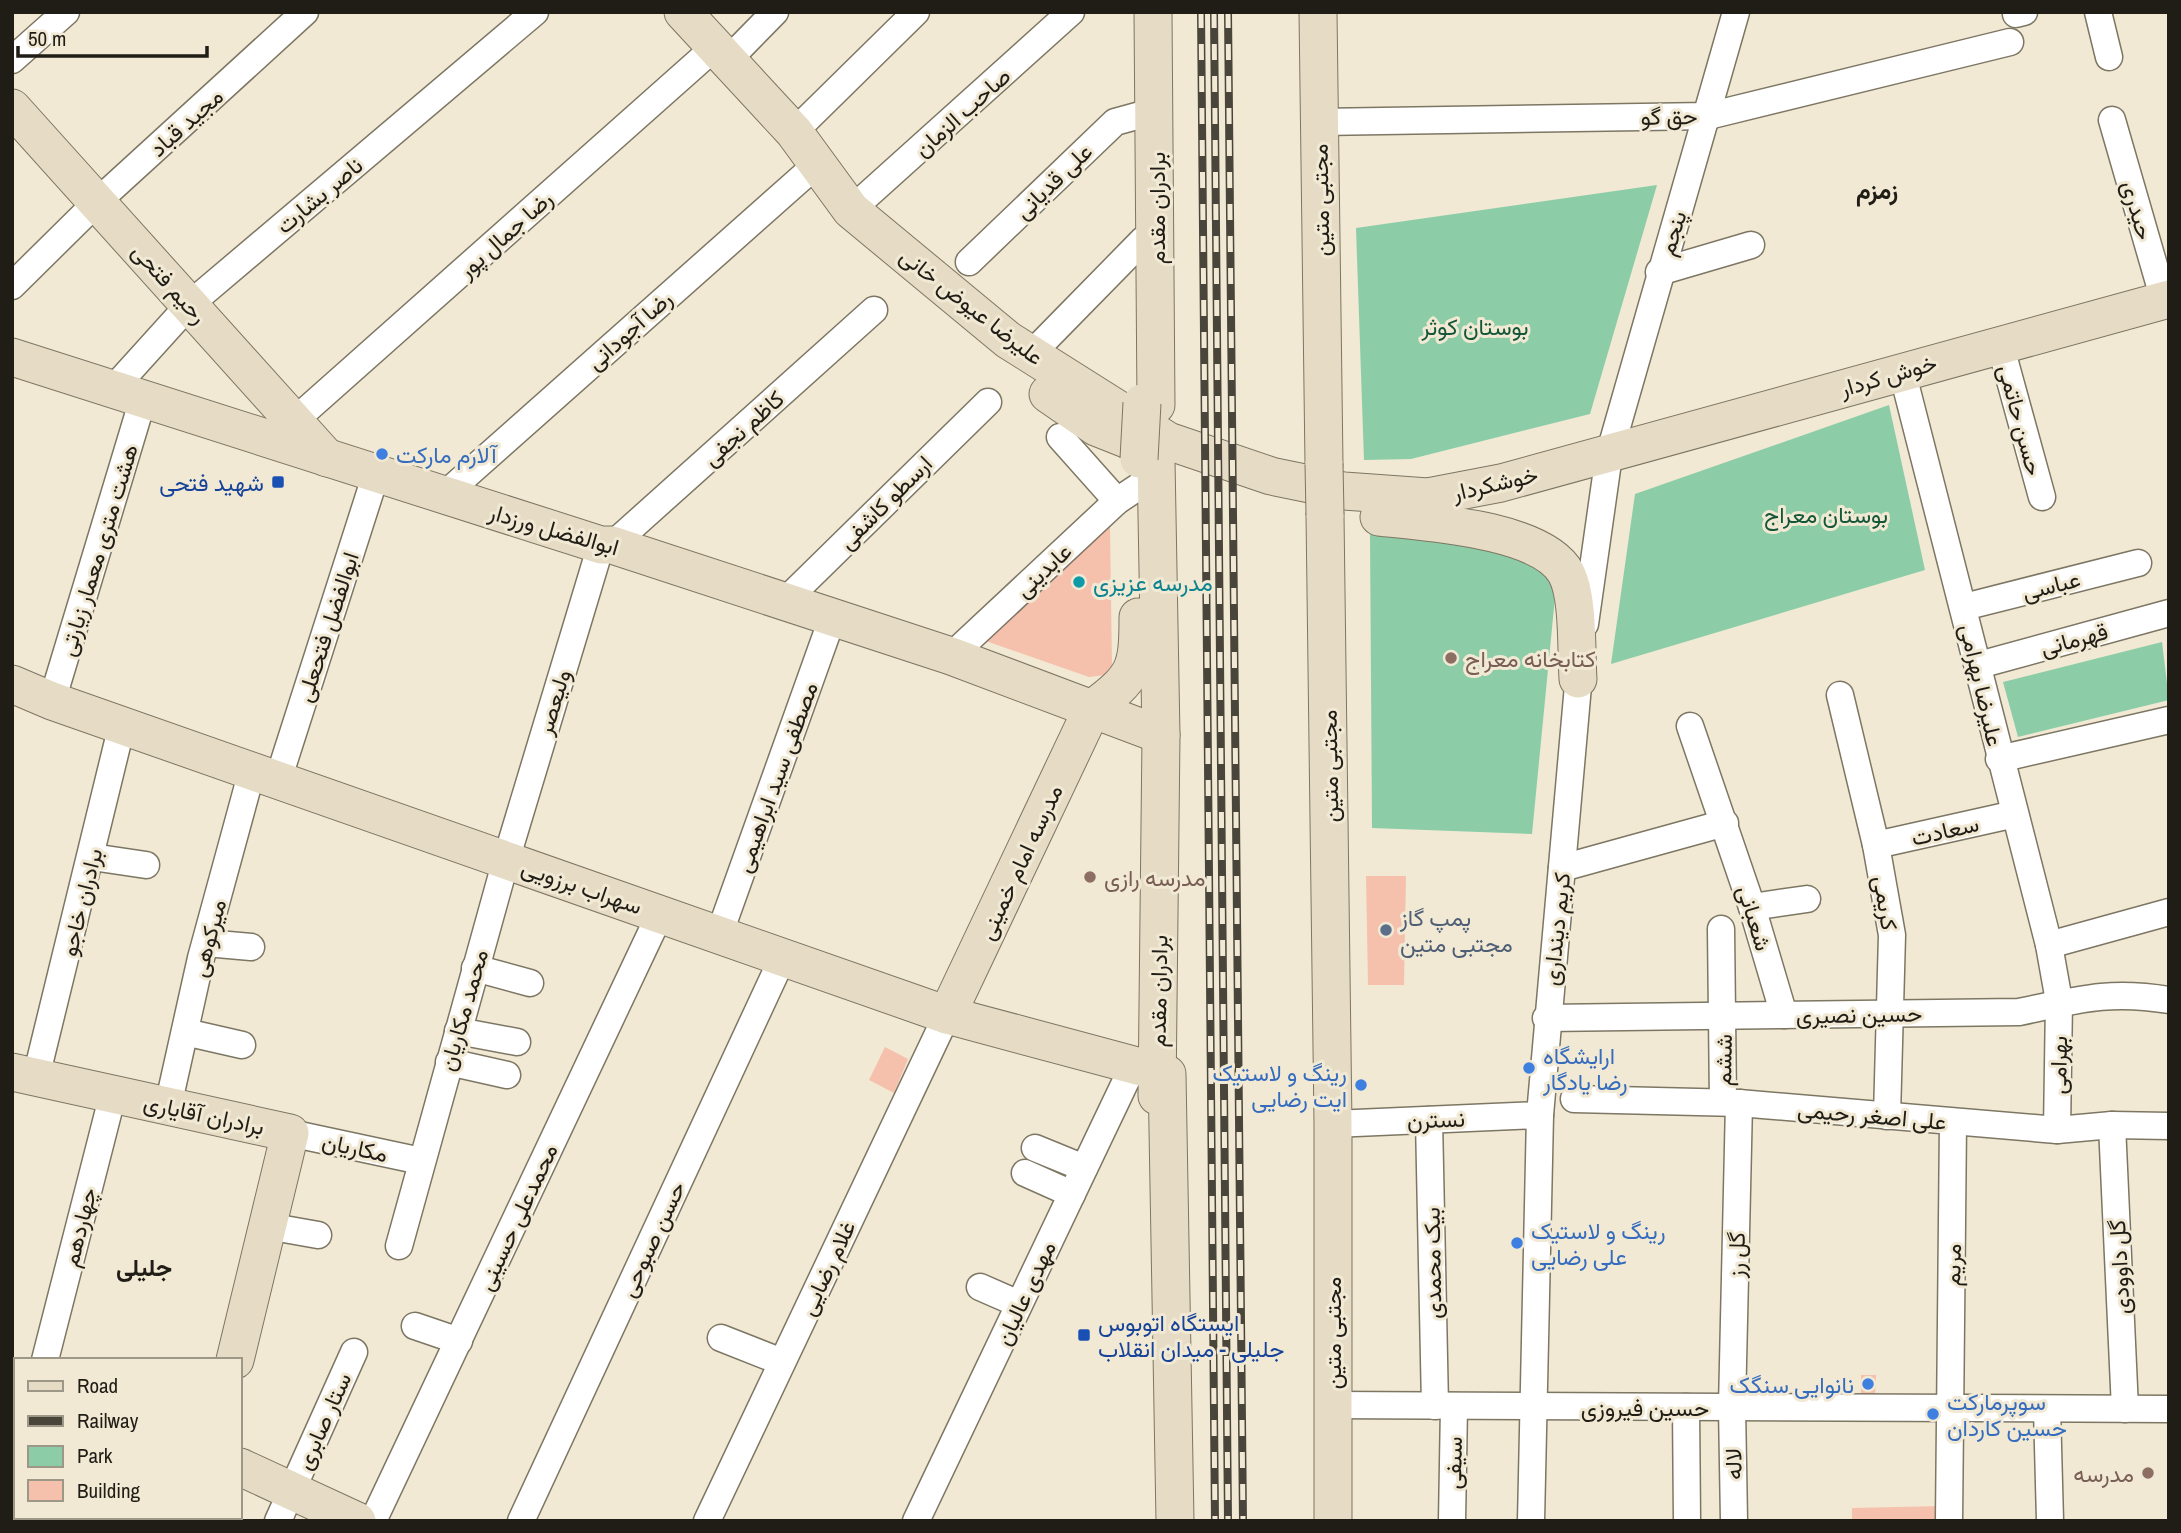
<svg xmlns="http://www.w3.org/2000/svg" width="2181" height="1533" font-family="'Archivo Narrow',Vazirmatn,sans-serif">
	<rect width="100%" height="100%" fill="#f1e9d4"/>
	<!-- green -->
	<g fill="#8ccda8">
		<polygon points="1657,185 1590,414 1411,459 1364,460 1356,228"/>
		<polygon points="1889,405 1925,570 1611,664 1635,494"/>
		<polygon points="1370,534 1476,537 1529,557 1556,587 1532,834 1372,828"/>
		<polygon points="2162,642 2169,700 2018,737 2003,682"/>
	</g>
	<!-- building -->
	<g fill="#f5c1ad">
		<polygon points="1110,525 1112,667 1106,675 1089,677 983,640"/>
		<polygon points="1366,876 1406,876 1404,985 1368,985"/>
		<polygon points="885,1047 908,1059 894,1093 869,1080"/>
		<polygon points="1861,1375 1876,1375 1875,1394 1861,1394"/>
		<polygon points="1943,1506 1943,1521 1852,1521 1852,1508"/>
	</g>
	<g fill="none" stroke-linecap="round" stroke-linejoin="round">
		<!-- street casing -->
		<g stroke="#7d7663" stroke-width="29">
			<g id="street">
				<polyline points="2098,12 2109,57"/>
				<polyline points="2016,14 2024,12"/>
				<polyline points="12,60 66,12"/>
				<polyline points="728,60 775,12"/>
				<polyline points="2112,120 2164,300"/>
				<polyline points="1319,122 1708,116 2010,42"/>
				<polyline points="794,132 916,12"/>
				<polyline points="851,210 1071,12"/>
				<polyline points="969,262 1115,122 1144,114"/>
				<polyline points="1659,272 1751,245"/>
				<polyline points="12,286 97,202 305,12"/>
				<polyline points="1042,343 1143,240"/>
				<polyline points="2000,344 2042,497"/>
				<polyline points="1902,371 2049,945 2059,1001 2057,1130"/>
				<polyline points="113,389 189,305 535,12"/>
				<polyline points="294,421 715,47"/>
				<polyline points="1060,437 1117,501"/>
				<polyline points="443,496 816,165"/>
				<polyline points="612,545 874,310"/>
				<polyline points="783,603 988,402"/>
				<polyline points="1964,607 2138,563"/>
				<polyline points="1585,624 1609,455 1736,12"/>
				<polyline points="951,656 1117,501 1138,487"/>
				<polyline points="1979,665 2169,613"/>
				<polyline points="1840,695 1876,845 1892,935 1887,1116"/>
				<polyline points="52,701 143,399"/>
				<polyline points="1690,726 1752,907 1784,1015"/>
				<polyline points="1999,759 2169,720"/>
				<polyline points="278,780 376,474"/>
				<polyline points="1876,845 2015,814"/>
				<polyline points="92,857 146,865"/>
				<polyline points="1562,868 1725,823"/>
				<polyline points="1752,907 1807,899"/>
				<polyline points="1721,929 1723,1102"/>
				<polyline points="719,935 832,619"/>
				<polyline points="206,943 251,947"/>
				<polyline points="2049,945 2169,912"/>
				<polyline points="475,968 530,983"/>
				<path d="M1546,1018L2019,1012C2077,1000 2108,990 2169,1000"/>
				<polyline points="458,1031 517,1042"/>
				<polyline points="185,1032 242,1045"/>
				<polyline points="449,1062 507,1075"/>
				<polyline points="36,1077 122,725"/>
				<polyline points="1574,1099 1739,1103 2057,1130 2112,1125 2169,1126"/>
				<polyline points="168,1106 201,958 252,771"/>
				<polyline points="1429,1120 1435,1406"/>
				<polyline points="1333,1124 1540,1115"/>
				<polyline points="2112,1125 2125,1409"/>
				<polyline points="290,1133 421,1161"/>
				<polyline points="1035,1148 1084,1168"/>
				<polyline points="1025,1173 1072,1194"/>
				<polyline points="267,1226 318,1235"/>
				<polyline points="399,1246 506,860 601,545"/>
				<polyline points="980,1287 1019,1304"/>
				<polyline points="415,1326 459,1341"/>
				<polyline points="721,1338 782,1362"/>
				<polyline points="45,1360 113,1094"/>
				<polyline points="1331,1405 2169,1409"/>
				<polyline points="1686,1407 1687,1521"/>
				<polyline points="2047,1409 2050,1521"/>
				<polyline points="51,1521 53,1517"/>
				<polyline points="278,1521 354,1352"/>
				<polyline points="373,1521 660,914"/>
				<polyline points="521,1521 783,957"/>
				<polyline points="707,1521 947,1015"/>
				<polyline points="916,1521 1133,1066"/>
				<polyline points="1452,1521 1454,1406"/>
				<polyline points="1531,1521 1540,1115 1580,663"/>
				<polyline points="1734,1521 1732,1407 1739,1103"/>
				<polyline points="1949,1521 1953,1122"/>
			</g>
		</g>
		<!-- secondary casing -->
		<g stroke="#7d7663" stroke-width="39">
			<g id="secondary">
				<polyline points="683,12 794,132 851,210 1008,340 1168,441 1271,476 1344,491 1428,497 1501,483 2169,299"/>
				<polyline points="1153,12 1156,405"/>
				<polyline points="1318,12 1324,464"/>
				<polyline points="12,108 327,458"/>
				<polyline points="12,357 601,545 612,545 951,656 1161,735"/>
				<polyline points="1048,394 1096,427 1144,446"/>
				<polyline points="1156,460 1161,735 1157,1096"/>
				<polyline points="1325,515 1333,1124 1333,1521"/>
				<path d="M1379,517C1425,522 1542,529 1566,573C1579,597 1576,651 1578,679"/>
				<polyline points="12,684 52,701 947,1015 1167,1074 1175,1521"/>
				<path d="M947,1015L1092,709C1135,677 1138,669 1138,617"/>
				<polyline points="12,1072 290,1133 235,1360"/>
				<polyline points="240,1467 357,1521"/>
				<polyline points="12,1486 16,1487"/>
				<polyline points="126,1517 137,1521"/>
			</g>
		</g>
		<!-- street -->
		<use href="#street" stroke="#fff" stroke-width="26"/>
		<!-- secondary -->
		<use href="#secondary" stroke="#e6dbc4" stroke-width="37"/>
		<!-- rail casing -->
		<g stroke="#49453b" stroke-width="8">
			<g id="rail">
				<polyline points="1201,12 1215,1521"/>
				<polyline points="1214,12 1228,1521"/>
				<polyline points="1228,12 1243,1521"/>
			</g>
		</g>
		<!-- rail -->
		<use href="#rail" stroke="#f1e9d4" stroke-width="5" stroke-dasharray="16" stroke-linecap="butt"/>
		<!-- secondary-bridge casing -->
		<g stroke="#7d7663" stroke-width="39" stroke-linecap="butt">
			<g id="secondary-bridge">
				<polyline points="1139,459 1142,403"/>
				<polyline points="1324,464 1325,515"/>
			</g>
		</g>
		<!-- secondary-bridge -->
		<use href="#secondary-bridge" stroke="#e6dbc4" stroke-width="37"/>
	</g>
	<!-- markers -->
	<g fill="#3f7fe0" stroke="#f1e9d4" stroke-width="2.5">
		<circle cx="382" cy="454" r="7"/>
		<circle cx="1529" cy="1068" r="7"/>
		<circle cx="1361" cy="1085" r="7"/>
		<circle cx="1517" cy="1243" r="7"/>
		<circle cx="1868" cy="1384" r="7"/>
		<circle cx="1933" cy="1414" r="7"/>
	</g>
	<g fill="#1a4fb4" stroke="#f1e9d4" stroke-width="2.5">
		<rect x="271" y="475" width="14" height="14" rx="3.5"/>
		<rect x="1077" y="1328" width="14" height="14" rx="3.5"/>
	</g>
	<circle fill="#0f9aa8" stroke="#f1e9d4" stroke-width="2.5" cx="1079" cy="582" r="7"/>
	<g fill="#8d6e63" stroke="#f1e9d4" stroke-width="2.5">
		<circle cx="1451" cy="658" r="7"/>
		<circle cx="1090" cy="877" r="7"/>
		<circle cx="2148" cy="1473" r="7"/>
	</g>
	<circle fill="#5c6f8a" stroke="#f1e9d4" stroke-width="2.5" cx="1386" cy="930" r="7"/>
	<g text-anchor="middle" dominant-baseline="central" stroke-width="6" stroke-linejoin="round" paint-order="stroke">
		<!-- street labels -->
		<g font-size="23" fill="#201d16" stroke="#f1e9d4">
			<text transform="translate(962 112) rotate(-42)">صاحب الزمان</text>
			<text transform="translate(1669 116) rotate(-1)">حق گو</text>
			<text transform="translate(186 122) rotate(-42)">مجید قباد</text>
			<text transform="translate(1053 181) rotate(-44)">علی قدیانی</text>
			<text transform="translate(319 195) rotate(-40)">ناصر بشارت</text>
			<text transform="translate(1320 200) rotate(-91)">مجتبی متین</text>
			<text transform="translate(1156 208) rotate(-90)">برادران مقدم</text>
			<text transform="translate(2138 210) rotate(74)">حیدری</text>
			<text transform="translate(1672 233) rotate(-73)">پنجم</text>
			<text transform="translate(505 234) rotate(-42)">رضا جمال پور</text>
			<text transform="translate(170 283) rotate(48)">رحیم فتحی</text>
			<text transform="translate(972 306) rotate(38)">علیرضا عیوض خانی</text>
			<text transform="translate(629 330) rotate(-42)">رضا آجودانی</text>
			<text transform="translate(1888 375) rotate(-16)">خوش کردار</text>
			<text transform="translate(2021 420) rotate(75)">حسن حاتمی</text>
			<text transform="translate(743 428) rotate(-42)">کاظم نجفی</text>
			<text transform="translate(1495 483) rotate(-13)">خوشکردار</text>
			<text transform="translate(885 502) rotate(-45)">ارسطو کاشفی</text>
			<text transform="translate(554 529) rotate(16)">ابوالفضل ورزدار</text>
			<text transform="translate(98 550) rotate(-73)">هشت متری معمار زیارتی</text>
			<text transform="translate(1043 570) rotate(-43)">عابدینی</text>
			<text transform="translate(2051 585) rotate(-14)">عباسی</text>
			<text transform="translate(327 627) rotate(-72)">ابوالفضل فتحعلی</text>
			<text transform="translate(2074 639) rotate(-15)">قهرمانی</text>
			<text transform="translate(1982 685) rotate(77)">علیرضا بهرامی</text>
			<text transform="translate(553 702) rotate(-73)">ولیعصر</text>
			<text transform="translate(1329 766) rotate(-91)">مجتبی متین</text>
			<text transform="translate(776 777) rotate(-70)">مصطفی سید ابراهیمی</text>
			<text transform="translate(1945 830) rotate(-13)">سعادت</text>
			<text transform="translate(1020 862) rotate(-65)">مدرسه امام خمینی</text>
			<text transform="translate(582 886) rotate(19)">سهراب برزویی</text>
			<text transform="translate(81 902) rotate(-76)">برادران خاجو</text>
			<text transform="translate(1886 903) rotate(81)">کریمی</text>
			<text transform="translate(1755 918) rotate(73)">شعبانی</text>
			<text transform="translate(1556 929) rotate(-84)">کریم دینداری</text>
			<text transform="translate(208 938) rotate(-75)">میرکوهی</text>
			<text transform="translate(1158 991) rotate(-89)">برادران مقدم</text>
			<text transform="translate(463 1010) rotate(-74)">محمد مکاریان</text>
			<text transform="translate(1859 1014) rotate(-1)">حسین نصیری</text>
			<text transform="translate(1723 1060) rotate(-89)">ششم</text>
			<text transform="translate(2058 1065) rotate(-89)">بهرامی</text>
			<text transform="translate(204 1114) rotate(12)">برادران آقایاری</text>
			<text transform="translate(1872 1115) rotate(5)">علی اصغر رحیمی</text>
			<text transform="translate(1436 1119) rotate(-2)">نسترن</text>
			<text transform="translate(355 1147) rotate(12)">مکاریان</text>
			<text transform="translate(517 1217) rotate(-65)">محمدعلی حسینی</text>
			<text transform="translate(79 1227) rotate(-76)">چهاردهم</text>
			<text transform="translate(652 1239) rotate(-65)">حسن صبوحی</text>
			<text transform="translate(1736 1255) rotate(-89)">گل رز</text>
			<text transform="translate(1432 1263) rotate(-91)">بیک محمدی</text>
			<text transform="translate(1952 1265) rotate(-89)">مریم</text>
			<text transform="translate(2119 1267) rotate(-93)">گل داوودی</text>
			<text transform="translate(827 1268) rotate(-65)">غلام رضایی</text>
			<text transform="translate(1025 1293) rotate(-65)">مهدی عالیان</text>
			<text transform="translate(1332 1333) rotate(-90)">مجتبی متین</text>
			<text x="1645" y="1407">حسین فیروزی</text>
			<text transform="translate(323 1421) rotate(-66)">ستار صابری</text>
			<text transform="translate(1453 1463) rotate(-89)">سیفی</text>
			<text transform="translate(1733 1464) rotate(-91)">لاله</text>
		</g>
		<!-- park labels -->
		<g font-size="23" fill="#135738" stroke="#f1e9d4">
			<text x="1475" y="326">بوستان کوثر</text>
			<text x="1826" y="514">بوستان معراج</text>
		</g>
		<!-- shop labels -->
		<g font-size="23" fill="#366cbe" stroke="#f1e9d4" text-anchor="start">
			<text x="396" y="454">آلارم مارکت</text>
			<text x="1543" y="1055">ارایشگاه<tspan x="1543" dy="26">رضا یادگار</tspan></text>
			<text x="1347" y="1072" text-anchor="end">رینگ و لاستیک<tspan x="1347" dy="26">ایت رضایی</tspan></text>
			<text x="1531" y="1230">رینگ و لاستیک<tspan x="1531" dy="26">علی رضایی</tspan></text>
			<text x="1854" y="1384" text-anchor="end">نانوایی سنگک</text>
			<text x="1947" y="1401">سوپرمارکت<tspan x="1947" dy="26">حسین کاردان</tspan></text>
		</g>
		<!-- transit labels -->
		<g font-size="23" fill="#164399" stroke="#f1e9d4" text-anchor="end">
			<text x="264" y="482">شهید فتحی</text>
			<text x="1098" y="1322" text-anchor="start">ایستگاه اتوبوس<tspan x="1098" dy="26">جلیلی - میدان انقلاب</tspan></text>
		</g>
		<!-- culture labels -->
		<g font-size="23" fill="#0d838f" stroke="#f1e9d4" text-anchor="start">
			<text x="1093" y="582">مدرسه عزیزی</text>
		</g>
		<!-- education labels -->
		<g font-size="23" fill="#785e54" stroke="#f1e9d4" text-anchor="start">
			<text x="1465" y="658">کتابخانه معراج</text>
			<text x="1104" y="877">مدرسه رازی</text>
			<text x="2134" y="1473" text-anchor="end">مدرسه</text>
		</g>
		<!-- service labels -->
		<g font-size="23" fill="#4e5e75" stroke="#f1e9d4" text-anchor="start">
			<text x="1400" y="917">پمپ گاز<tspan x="1400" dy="26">مجتبی متین</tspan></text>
		</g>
		<!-- neighbourhood labels -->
		<g font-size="24" font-weight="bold" fill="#201d16" stroke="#f1e9d4">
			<text x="1877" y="190">زمزم</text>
			<text x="144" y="1267">جلیلی</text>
		</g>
	</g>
	<!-- border -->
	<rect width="2181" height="1533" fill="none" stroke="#201d16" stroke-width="28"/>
	<!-- legend -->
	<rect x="14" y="1358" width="228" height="161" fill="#f1e9d4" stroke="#9d9788" stroke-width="2"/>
	<rect x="28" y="1381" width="35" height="10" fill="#e6dbc4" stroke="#9d9788" stroke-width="2"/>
	<text x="77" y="1393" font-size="21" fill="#201d16">Road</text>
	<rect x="28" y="1416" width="35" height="10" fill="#49453b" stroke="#9d9788" stroke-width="2"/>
	<text x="77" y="1428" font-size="21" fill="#201d16">Railway</text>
	<rect x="28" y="1446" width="35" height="21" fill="#8ccda8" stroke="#9d9788" stroke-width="2"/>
	<text x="77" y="1463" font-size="21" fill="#201d16">Park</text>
	<rect x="28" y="1480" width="35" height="21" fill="#f5c1ad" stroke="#9d9788" stroke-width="2"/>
	<text x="77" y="1498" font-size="21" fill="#201d16">Building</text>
	<!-- scale -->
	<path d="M18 46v10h189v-10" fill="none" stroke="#201d16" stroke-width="3.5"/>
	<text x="28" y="46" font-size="21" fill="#201d16" stroke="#f1e9d4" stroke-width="5" paint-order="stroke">50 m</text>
</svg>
